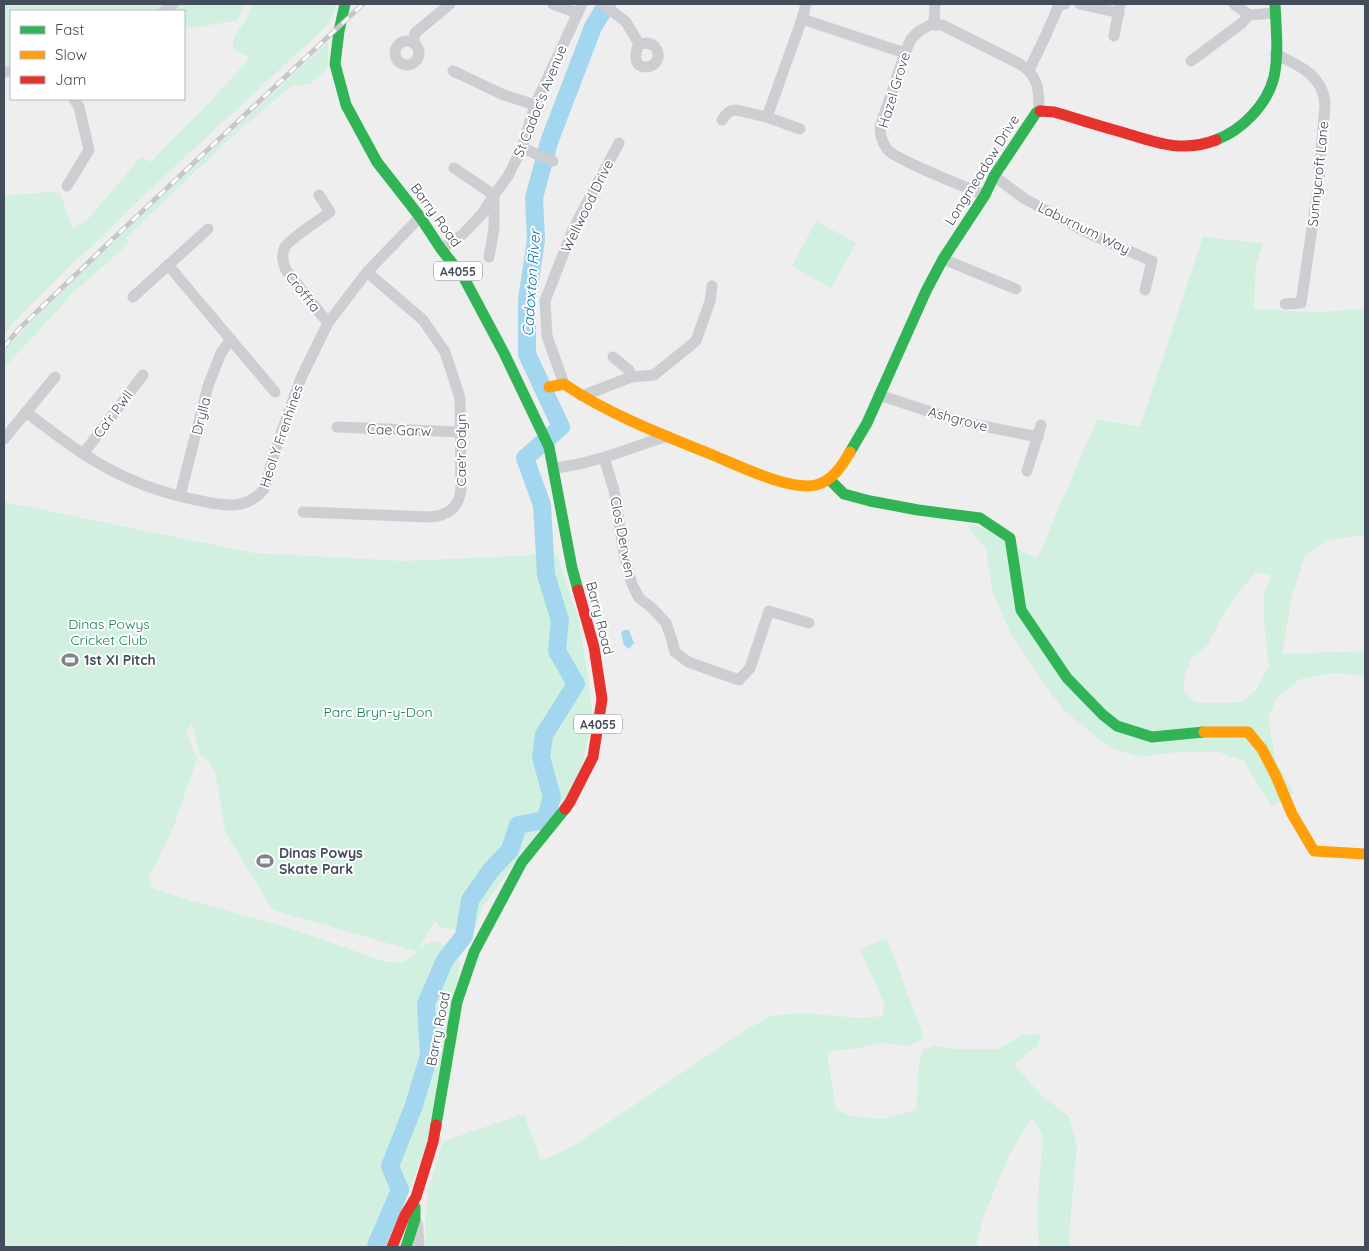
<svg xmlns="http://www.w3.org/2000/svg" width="1369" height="1251" font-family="Quicksand,sans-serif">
	<rect width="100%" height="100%" fill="#efeeee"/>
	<!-- green -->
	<g fill="#d1f0e0" fill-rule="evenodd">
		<polygon points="4,4 167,4 158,11 11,11 11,67 4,68"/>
		<polygon points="181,4 244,4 241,13 236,21 184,29 184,11 172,11"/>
		<path d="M251,4H337L329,24L157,183L30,305L4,333V196L59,191L73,229L88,219L141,157L151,162L203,109L250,58L233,49C231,36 240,30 246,19C249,15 250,9 251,4Z"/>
		<polygon points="328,42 328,65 326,70 310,84 291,86 226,142 126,238 130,242 73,293 4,368 4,351 29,324 69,284"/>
		<polygon points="816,221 856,243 831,288 792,266"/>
		<path d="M1203,237L1263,243L1256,265L1254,309L1317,312L1365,309V535L1327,540L1305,556L1292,596L1282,654L1365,651V676L1335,673L1300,679L1277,698L1268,717L1276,762L1294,793L1271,806L1244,761L1219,752H1178L1140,757L1111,748L1064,711L1031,665L1010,632L993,593L986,549L967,526L976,525L1037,559L1097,419L1140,427ZM1256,572L1271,575L1264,594V623L1269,665L1256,690L1241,702L1218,703L1195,702L1183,691L1185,675L1191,658L1208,645L1225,611L1241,590Z"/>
		<path d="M4,502L254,553L403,561L557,554L579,622L588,678L593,718L578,782L530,842L483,907L473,933L440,927L435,921L418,950L424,945L434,941L450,947L458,954L460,966L427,1143L388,1247H4ZM192,724L200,755L207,759L215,772L226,834L273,910L418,952C404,963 401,964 383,961L286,927L192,901L157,890L151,887L149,877L173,828L197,759L186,731Z"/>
		<polygon points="887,938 924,1038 909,1046 884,1043 859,1048 827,1052 836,1109 851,1116 882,1119 916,1110 919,1063 923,1050 935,1046 955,1049 998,1049 1021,1036 1040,1034 1038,1045 1014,1064 1039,1093 1069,1117 1077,1146 1071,1211 1069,1247 1039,1247 1037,1210 1043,1136 1032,1117 1009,1155 983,1218 976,1247 624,1247 619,1244 615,1247 426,1247 425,1219 428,1190 443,1141 524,1114 541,1161 573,1146 746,1030 771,1016 800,1013 861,1018 883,1016 884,1003 860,949"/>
	</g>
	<!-- water -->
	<polygon fill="#a3d6ef" points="624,630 629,630 634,643 629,649 624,645 621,633"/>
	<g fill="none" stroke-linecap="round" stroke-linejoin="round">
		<!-- river -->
		<polyline stroke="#a3d6ef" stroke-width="18" points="376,1247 377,1243 400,1190 390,1166 413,1108 429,1056 426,1004 445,960 464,936 470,900 491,870 510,850 518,825 545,820 552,797 541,757 544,735 576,684 557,651 560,620 546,575 542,505 525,458 561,427 527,354 527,300 536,240 534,198 549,142 593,27 607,4"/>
		<!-- street -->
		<g stroke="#ccced1" stroke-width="11">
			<polyline points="553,4 577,13"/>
			<polyline points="603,4 626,22 639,44"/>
			<polyline points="1080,4 1119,13"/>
			<polyline points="1234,4 1249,15 1276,13"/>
			<polyline points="164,11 173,4"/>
			<polyline points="802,19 806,4"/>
			<polyline points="934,25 935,4"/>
			<polyline points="1114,36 1120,4"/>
			<circle cx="407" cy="53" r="12"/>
			<polyline points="413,43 415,33 450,4"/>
			<path d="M647,43C652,44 655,45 657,50C666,70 624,77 639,44Z"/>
			<path d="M1275,54C1299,65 1324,76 1325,105L1318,188L1301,303L1285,304"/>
			<polyline points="1191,61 1242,23 1249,15"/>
			<polyline points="1029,70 1046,35 1059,5 1065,4"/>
			<polyline points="453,71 504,95 535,105"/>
			<polyline points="4,72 11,71"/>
			<polyline points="767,117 802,19 905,53"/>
			<path d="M722,120C726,114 729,110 736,110L767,117L800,129"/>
			<polyline points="522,148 553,161"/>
			<polyline points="454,168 494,195 494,229 489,257"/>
			<polyline points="994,176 1025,199 1088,233 1152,261 1145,290"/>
			<polyline points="67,186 89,150 79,107 74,99"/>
			<path d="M319,195L330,212C321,219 289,239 285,247C281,254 283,263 286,270L328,323"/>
			<path d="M985,195C958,184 932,174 906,161C899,157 892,155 887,149C882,142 880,135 880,127L905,53L911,39L919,31L930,25H942L1020,64C1039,77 1039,89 1039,111"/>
			<polyline points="441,249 463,234 482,214 494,195 508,176 522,148 535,105 582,4"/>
			<polyline points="943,259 1016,289"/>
			<polyline points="168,265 275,392"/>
			<polyline points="133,297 208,229"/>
			<polyline points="613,357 629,370 631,377"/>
			<polyline points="564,384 547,336 545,301 573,229 619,143"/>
			<polyline points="879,395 952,419 978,425 1038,437"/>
			<polyline points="582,396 631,377 654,375 696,341 710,301 712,286"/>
			<path d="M26,412C59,437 93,464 132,480C154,490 177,496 201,501C223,506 248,510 264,489L278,442L293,400L301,378L328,323L367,272L420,217"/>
			<polyline points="337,427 461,432"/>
			<polyline points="4,439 55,377"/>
			<polyline points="83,454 143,375"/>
			<polyline points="604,458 614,490 624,555 632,584 639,598 652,608 666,623 671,637 675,652 688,662 739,680 750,668 769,611 809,623"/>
			<path d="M554,468C593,464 630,448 667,436"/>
			<polyline points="1027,471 1041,425"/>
			<polyline points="180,496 208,386 221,353 231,339"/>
			<path d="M303,512L430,517C448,515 458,509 461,490L460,398L445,352L423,320L367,272"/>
			<polyline points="417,1223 418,1227 419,1247"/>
		</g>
		<!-- fast -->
		<g stroke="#30b455" stroke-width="11">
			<polyline points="345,4 339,31 335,64 346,105 377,162 420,217 441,249 464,278 504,353 549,447 572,568 578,590"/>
			<path d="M1216,140C1242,130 1267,105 1274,77C1279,53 1276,28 1275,4"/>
			<polyline points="850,452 867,423 926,291 943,259 985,195 994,176 1036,113 1040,111"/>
			<polyline points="829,479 844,494 870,501 918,510 980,518 1010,538 1021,610 1067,678 1103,715 1117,726 1152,737 1204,732"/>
			<polyline points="436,1125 457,1002 474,952 522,862 565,809"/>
			<polyline points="406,1247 415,1219 415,1207"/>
		</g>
		<!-- slow -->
		<g stroke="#ff9f0a" stroke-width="11">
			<path d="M549,387L564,384C610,415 663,435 715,456C739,466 790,491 816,485C832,481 842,466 850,452"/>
			<polyline points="1204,732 1248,732 1262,749 1276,776 1292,814 1314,851 1365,854"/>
		</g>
		<!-- jam -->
		<g stroke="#e5322d" stroke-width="11">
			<path d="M1040,111L1054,112C1075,118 1096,125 1118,131C1152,141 1180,154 1216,140"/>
			<polyline points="565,809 570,802 593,757 602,699 594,647 578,590"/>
			<polyline points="392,1247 405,1215 416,1197 433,1142 436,1125"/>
		</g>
		<!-- rail casing -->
		<g stroke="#c5c7c9" stroke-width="5">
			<polyline id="rail" points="4,347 19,329 116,236 363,4"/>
		</g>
		<!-- rail -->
		<use href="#rail" stroke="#fff" stroke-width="3" stroke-dasharray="9" stroke-linecap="butt"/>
	</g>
	<!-- icons -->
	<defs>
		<g id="stadium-bare" transform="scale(1.35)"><path d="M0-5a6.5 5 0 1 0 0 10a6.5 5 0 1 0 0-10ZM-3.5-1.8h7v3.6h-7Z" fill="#80858e" stroke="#fff" stroke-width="2.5" paint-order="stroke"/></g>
	</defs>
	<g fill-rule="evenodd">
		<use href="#stadium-bare" x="70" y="660"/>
		<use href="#stadium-bare" x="265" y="861"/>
	</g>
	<g text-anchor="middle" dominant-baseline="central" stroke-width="4" stroke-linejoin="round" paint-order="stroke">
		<!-- shield labels -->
		<g fill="#fff" stroke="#7c828c" stroke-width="1">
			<rect x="434" y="261.5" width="48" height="19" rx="4"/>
			<rect x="574" y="714.5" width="48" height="19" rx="4"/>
		</g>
		<g font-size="12" font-weight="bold" fill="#444d5b">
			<text x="458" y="271">A4055</text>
			<text x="598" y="724">A4055</text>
		</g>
		<!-- street labels -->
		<g font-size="14" fill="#444d5b" stroke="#fff">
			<text transform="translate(894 90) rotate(-73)">Hazel Grove</text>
			<text transform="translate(540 101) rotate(-68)">St Cadoc's Avenue</text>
			<text transform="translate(982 170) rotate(-58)">Longmeadow Drive</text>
			<text transform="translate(1318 174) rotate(-84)">Sunnycroft Lane</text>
			<text transform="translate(587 206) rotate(-64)">Wellwood Drive</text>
			<text transform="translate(436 215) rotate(54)">Barry Road</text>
			<text transform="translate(1084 228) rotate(26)">Laburnum Way</text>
			<text transform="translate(303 292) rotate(52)">Croffta</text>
			<text transform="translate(113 414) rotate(-53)">Ca'r Pwll</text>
			<text transform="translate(201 416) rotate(-76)">Drylla</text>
			<text transform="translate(958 419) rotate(15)">Ashgrove</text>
			<text transform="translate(399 430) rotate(2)">Cae Garw</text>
			<text transform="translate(281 436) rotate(-71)">Heol Y Frenhines</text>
			<text transform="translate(461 450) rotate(-90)">Cae'r Odyn</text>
			<text transform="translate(623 537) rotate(79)">Clos Derwen</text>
			<text transform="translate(600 618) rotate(76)">Barry Road</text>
			<text transform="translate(438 1029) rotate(-79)">Barry Road</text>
		</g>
		<!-- park labels -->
		<g font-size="14" fill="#127f57" stroke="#fff">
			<text x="109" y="624">Dinas Powys<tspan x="109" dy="16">Cricket Club</tspan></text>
			<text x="378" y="712">Parc Bryn-y-Don</text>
		</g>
		<!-- poi labels -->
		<g font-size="14" font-weight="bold" fill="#444d5b" stroke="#fff" text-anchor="start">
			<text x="84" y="660">1st XI Pitch</text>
			<text x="279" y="853">Dinas Powys<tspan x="279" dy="16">Skate Park</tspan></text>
		</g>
		<!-- water labels -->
		<g font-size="15" font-style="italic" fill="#0574ad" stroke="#fff">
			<text transform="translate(531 283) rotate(-86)">Cadoxton River</text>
		</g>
	</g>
	<!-- border -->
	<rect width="1369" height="1251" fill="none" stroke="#444d5b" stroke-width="10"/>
	<!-- legend -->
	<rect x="10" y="10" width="175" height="90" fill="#ffffff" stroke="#b4b8bd"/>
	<rect x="20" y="26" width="25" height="8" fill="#30b455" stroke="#b4b8bd"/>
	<text x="55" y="35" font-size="15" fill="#444d5b">Fast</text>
	<rect x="20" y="51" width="25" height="8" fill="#ff9f0a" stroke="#b4b8bd"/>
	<text x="55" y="60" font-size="15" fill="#444d5b">Slow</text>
	<rect x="20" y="76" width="25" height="8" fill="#e5322d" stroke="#b4b8bd"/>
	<text x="55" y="85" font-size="15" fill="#444d5b">Jam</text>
</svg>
